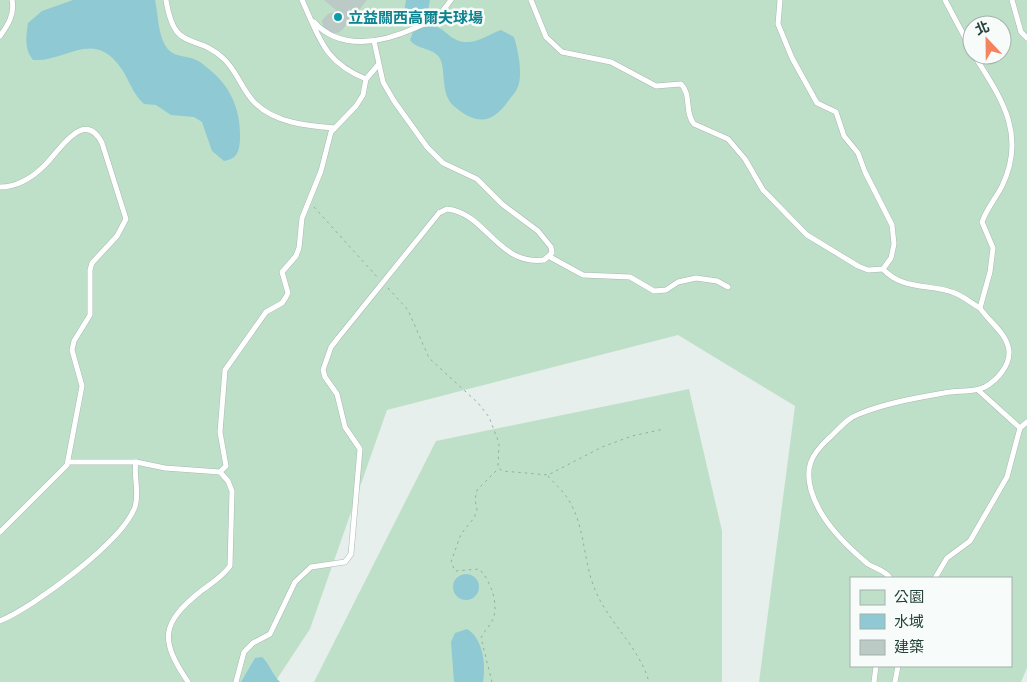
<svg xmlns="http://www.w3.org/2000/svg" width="1027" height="682" font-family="'Space Grotesk','Noto Sans TC',sans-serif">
	<rect width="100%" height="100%" fill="#e6efeb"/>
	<!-- green -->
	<g fill="#bfe0c8" fill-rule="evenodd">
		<path d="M0,0H1027V668L1021,682H759L795,406L678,335L387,410L310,629L275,682H0ZM972,25H1002V55H972ZM851,578H1011V666H851Z"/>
		<polygon points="689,389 722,531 722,682 314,682 436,441"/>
	</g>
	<!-- water -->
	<g fill="#8ec9d4">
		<path d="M73,0H155C158,13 158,33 165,45C172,57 182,55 194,59C200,61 205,66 210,70C232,88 241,112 240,140C239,152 237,159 224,161L212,151L202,122L194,117L171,115L156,105L144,104C132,93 130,81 121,68C93,28 67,62 33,60C24,49 26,36 28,23L42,11Z"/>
		<path d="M406,0H430L427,15L433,26C443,28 445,33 453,38C471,49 486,35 501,30L514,37C518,50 522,70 519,83C518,89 513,95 509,100C493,123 478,126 455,107C439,95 447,68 439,57C431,47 417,50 410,40L413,32L403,18Z"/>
		<circle cx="466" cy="587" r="13"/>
		<path d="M467,629C483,638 486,665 483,682H454L451,642L455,633Z"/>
		<path d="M262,657C269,663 272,674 280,682H241L255,658Z"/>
	</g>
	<!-- building -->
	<polygon fill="#bbcac4" points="324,0 367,0 342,30 338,33 330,33 323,27 322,20 328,14 337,11"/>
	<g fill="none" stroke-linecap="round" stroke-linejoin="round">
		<!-- service casing -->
		<g stroke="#a8b8b2" stroke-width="6">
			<g id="service">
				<path d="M166,0C175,55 195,31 224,59C237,71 242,90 255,103C275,123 308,126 335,128"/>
				<path d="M531,0L546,37L562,52L611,62L656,86L681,84C692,95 684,112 694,124L728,139L745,159L763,190L807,235L858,266L868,270L883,269L891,258L894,244L892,225L865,172L858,153L844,136L836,112L817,103L792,58L778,24L780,0"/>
				<polyline points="945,0 972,51"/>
				<polyline points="1012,0 1021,32 1027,38"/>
				<path d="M314,22C340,51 382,43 415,28C423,24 433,22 439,15C443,11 447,5 451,0"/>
				<path d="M0,36C8,25 15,14 12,0"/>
				<path d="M374,41L383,82L394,101L427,147L443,163L477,179L502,204L538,231L551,247L552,253L544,260C498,266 486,213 447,209L439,213"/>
				<polyline points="366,79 378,65"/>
				<path d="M0,187C17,187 33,177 45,165C60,150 84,108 102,143L126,219L117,236L92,263L90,270V315L74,341L72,350L82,386L67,465L0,532"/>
				<polyline points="550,257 583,275 630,277 654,291 666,290 678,282 696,278 717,281 728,287"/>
				<path d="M883,269C902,290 928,284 952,292C962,295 971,303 980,308"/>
				<polyline points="978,390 1020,428"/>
				<polyline points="68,462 136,462"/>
				<path d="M890,578C885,570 876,569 868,564C845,545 819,519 811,490C805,468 811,455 827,440C838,431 845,419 859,414C886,403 916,398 944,393C957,390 973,393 985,387C997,380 1010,366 1009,351C1007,333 989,322 980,308L990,272L993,248L982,222C987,208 996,198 1002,186C1027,134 1001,98 974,55"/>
				<polyline points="935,578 947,558 970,541 1007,477 1020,428 1027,422"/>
				<path d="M0,621C35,606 122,542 135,507C140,491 133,477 136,462L165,468L220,472L226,466L220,432L225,370L266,312L282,303L286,297L288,293L282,272L296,256L299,248L302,218L321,171L331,132L356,106L363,95L366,79C324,62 320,39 302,0"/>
				<path d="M188,682C160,640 160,624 201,591C212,583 222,577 230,566L232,491L228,481L220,472"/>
				<polyline points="236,682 244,652 253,643 270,634 295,582 311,567 345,562 351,554 360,449 345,427 337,394 325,377 323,370 331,347 338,338"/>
				<polyline points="874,682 876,666"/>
				<polyline points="895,682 898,666"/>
			</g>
		</g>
		<!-- path -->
		<g stroke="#86b3a5" stroke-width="1" stroke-dasharray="2.5 4" stroke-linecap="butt">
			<polyline points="314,207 378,278"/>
			<polyline points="388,288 408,310 429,358 478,403 489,417 499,443 498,468 503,471 548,475 602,447 632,436 664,429"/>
			<path d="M548,476C555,484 563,491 568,499C585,525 583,559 594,587C607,622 639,646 649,682"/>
			<path d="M492,682L481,638C484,631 489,627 492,621C500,607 491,580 479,569L455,571L451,562L461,534L474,518L477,510L475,499L477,490L498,469"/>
		</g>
		<!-- service -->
		<use href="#service" stroke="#fff" stroke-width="5"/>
		<!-- service-bridge casing -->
		<g stroke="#a8b8b2" stroke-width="6" stroke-linecap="butt">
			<polyline id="service-bridge" points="338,338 439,213"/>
		</g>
		<!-- service-bridge -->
		<use href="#service-bridge" stroke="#fff" stroke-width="5"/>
	</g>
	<!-- markers -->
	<circle fill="#0f9aa8" stroke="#f7fbf9" stroke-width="2" cx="338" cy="17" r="5"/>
	<g text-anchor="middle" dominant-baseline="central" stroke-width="5" stroke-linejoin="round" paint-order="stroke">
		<!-- culture labels -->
		<g font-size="15" font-weight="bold" fill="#0d838f" stroke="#f7fbf9" text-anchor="start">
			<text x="348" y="17">立益關西高爾夫球場</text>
		</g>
	</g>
	<!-- legend -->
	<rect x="850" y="577" width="162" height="90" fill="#f7fbf9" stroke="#a3b1ad"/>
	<rect x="860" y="590" width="25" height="15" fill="#bfe0c8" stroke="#a3b1ad"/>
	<text x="894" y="602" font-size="15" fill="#24423a">公園</text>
	<rect x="860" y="614" width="25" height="15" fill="#8ec9d4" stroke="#a3b1ad"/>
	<text x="894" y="627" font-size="15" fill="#24423a">水域</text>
	<rect x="860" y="640" width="25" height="15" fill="#bbcac4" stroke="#a3b1ad"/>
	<text x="894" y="652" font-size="15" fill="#24423a">建築</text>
	<!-- north arrow -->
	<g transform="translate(987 40) rotate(338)"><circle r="24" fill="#f7fbf9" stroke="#a3b1ad"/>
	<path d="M0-4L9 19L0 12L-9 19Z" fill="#f4845f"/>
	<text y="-8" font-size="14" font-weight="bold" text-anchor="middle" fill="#24423a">北</text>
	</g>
</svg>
